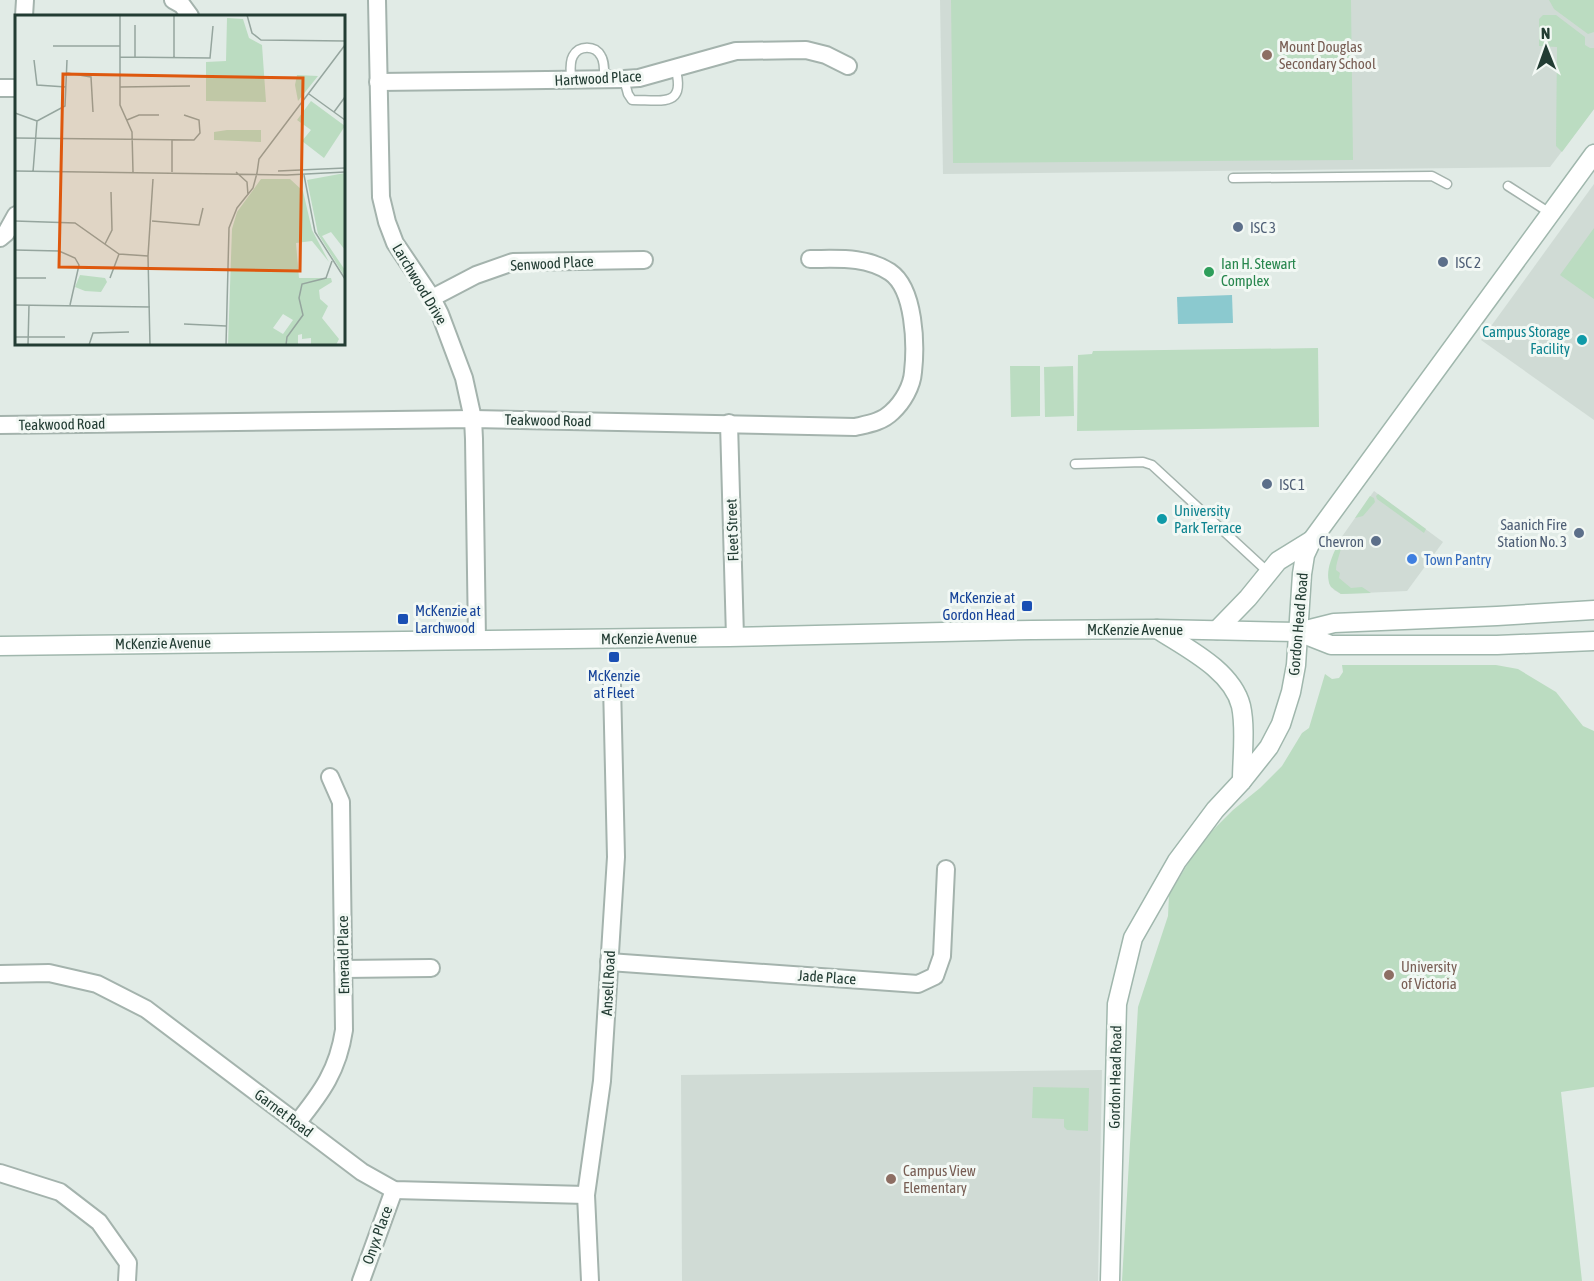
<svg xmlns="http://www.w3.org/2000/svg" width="1594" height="1281" font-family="'Asap Condensed',sans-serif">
	<rect width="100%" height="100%" fill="#e1ebe6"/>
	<!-- built -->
	<g fill="#d0dbd5">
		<polygon points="940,0 1594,0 1594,109 1550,167 943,174"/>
		<polygon points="1594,184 1594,420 1481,340"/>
		<polygon points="1374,491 1443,542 1407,591 1341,594 1334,590 1329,583 1330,565 1341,538"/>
		<polygon points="1102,1070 1098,1281 682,1281 681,1075"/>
	</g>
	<!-- green -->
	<g fill="#bbdcc1">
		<polygon points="951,0 1351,0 1353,160 953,163"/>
		<polygon points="1549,0 1594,0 1594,32 1588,34 1554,9"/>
		<polygon points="1543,15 1556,15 1585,37 1585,45 1590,48 1594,48 1594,109 1562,152 1556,146 1557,47 1539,46 1539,19"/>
		<polygon points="1594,228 1594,299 1560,275"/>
		<polygon points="1318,348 1319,427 1077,431 1078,355 1092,354 1093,351"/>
		<polygon points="1010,366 1040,366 1040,416 1011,417"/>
		<polygon points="1073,366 1074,416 1045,417 1044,367"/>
		<polygon points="1378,494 1426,529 1424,533 1377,499 1376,496"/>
		<polygon points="1370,496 1374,498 1375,502 1363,516 1355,518"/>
		<path d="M1341,538C1344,547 1336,560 1336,570L1340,573L1339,578L1351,588L1362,587L1371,593L1341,594L1331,587C1323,572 1334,552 1341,538Z"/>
		<polygon points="1342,665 1496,665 1518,669 1556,692 1583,726 1594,731 1594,1087 1561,1092 1582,1281 1122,1281 1138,1007 1168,916 1169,895 1193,855 1206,837 1233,810 1260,788 1282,766 1302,733 1309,728 1325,674 1332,679 1339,678 1343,672"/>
		<polygon points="1033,1087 1089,1088 1088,1131 1067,1130 1064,1127 1064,1119 1032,1118"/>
	</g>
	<!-- water -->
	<polygon fill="#8bc9cf" points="1232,295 1233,323 1178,324 1177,297"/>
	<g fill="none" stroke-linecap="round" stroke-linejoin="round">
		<!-- lane casing -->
		<g stroke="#a4b3ad" stroke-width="11">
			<g id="lane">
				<path d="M624,79L628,94L632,100C662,100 687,108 675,67"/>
				<path d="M571,80C571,73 569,63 573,56C579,45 595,45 601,56C605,62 604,72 604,80"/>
				<polyline points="1233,178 1432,176 1447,184"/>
				<polyline points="1508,186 1550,213"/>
				<polyline points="1075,464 1143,462 1152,465 1268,572"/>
			</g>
		</g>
		<!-- street casing -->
		<g stroke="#a4b3ad" stroke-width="20">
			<g id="street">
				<polyline points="173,0 182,5 190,16"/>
				<polyline points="377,0 381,197 387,222 395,243 432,298 440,314 464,378 473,419 474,439 477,639"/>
				<polyline points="24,16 25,0"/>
				<polyline points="378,82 624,79 639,78 736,51 806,50 826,55 848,66"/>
				<polyline points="0,88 16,88"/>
				<polyline points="0,238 6,233 16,215"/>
				<polyline points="432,298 476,275 513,262 644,260"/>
				<polyline points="729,423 735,637"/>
				<path d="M0,425L473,419L855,427C868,424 882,422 892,412C903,402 912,386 913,372C916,345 915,289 890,272C865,256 838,259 810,259"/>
				<polyline points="609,962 918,984 935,976 942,956 946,869"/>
				<polyline points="343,969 431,968"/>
				<polyline points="0,974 49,973 97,984 146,1009 362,1172 394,1190 586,1195"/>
				<path d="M297,1123C322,1092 338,1070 344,1030L341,802L330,777"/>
				<polyline points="0,1173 60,1192 99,1222 128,1263 127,1281"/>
				<polyline points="361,1281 394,1190"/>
				<polyline points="590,1281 586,1195 602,1081 616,857 612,684"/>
			</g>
		</g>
		<!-- secondary casing -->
		<g stroke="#a0b7ad" stroke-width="21">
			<g id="secondary">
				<path d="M1157,629C1186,648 1232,670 1241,706C1246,729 1242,757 1242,781"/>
				<polyline points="1217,630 1248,598 1278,561 1312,540"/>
				<polyline points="1298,632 1331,645 1497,645 1594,641"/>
				<polyline points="0,646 729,637 1032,630 1157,629 1298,632 1334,623 1497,616 1594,610"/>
				<polyline points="1110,1281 1117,1004 1133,938 1177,861 1215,810 1242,781 1269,747 1281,724 1291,692 1296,665 1302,574 1305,555 1312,540 1594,154"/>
			</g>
		</g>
		<!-- lane -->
		<use href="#lane" stroke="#fff" stroke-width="8"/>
		<!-- street -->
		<use href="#street" stroke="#fff" stroke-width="16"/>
		<!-- secondary -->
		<use href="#secondary" stroke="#fff" stroke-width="18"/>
	</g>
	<!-- markers -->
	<g fill="#8d6e63" stroke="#f2f8f4" stroke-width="2">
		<circle cx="1267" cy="55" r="6"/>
		<circle cx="1389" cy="975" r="6"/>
		<circle cx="891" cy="1179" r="6"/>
	</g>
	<g fill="#5c6f8a" stroke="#f2f8f4" stroke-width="2">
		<circle cx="1238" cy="227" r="6"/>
		<circle cx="1443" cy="262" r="6"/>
		<circle cx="1267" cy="484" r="6"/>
		<circle cx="1579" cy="533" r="6"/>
		<circle cx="1376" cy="541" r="6"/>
	</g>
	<circle fill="#2e9e5b" stroke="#f2f8f4" stroke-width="2" cx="1209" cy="272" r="6"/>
	<g fill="#0f9aa8" stroke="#f2f8f4" stroke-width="2">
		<circle cx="1582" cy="340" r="6"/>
		<circle cx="1162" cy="519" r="6"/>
	</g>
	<circle fill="#3f7fe0" stroke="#f2f8f4" stroke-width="2" cx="1412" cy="559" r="6"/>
	<g fill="#1a4fb4" stroke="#f2f8f4" stroke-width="2">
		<rect x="1021" y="600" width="12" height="12" rx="3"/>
		<rect x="397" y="613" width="12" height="12" rx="3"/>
		<rect x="608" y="651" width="12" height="12" rx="3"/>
	</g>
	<g text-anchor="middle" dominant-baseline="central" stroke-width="6" stroke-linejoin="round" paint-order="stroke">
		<!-- education labels -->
		<g font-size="15" fill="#785e54" stroke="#f2f8f4" text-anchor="start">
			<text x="1279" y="46">Mount Douglas<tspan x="1279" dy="17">Secondary School</tspan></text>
			<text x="1401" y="966">University<tspan x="1401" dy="17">of Victoria</tspan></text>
			<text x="903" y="1170">Campus View<tspan x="903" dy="17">Elementary</tspan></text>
		</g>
		<!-- street labels -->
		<g font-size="15" fill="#223c33" stroke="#f2f8f4">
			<text transform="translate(598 78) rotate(-3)">Hartwood Place</text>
			<text transform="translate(552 263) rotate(-3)">Senwood Place</text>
			<text transform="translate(420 284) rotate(59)">Larchwood Drive</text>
			<text transform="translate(548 420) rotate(1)">Teakwood Road</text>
			<text transform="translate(62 424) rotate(-1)">Teakwood Road</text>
			<text transform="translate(732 530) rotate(-92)">Fleet Street</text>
			<text transform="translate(1298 624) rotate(-85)">Gordon Head Road</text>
			<text x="1135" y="629">McKenzie Avenue</text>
			<text transform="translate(649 638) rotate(-1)">McKenzie Avenue</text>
			<text transform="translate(163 643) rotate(-1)">McKenzie Avenue</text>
			<text transform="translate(343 955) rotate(-91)">Emerald Place</text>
			<text transform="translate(827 977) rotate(4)">Jade Place</text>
			<text transform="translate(608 983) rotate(-87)">Ansell Road</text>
			<text transform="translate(1115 1077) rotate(-89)">Gordon Head Road</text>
			<text transform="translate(284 1113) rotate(37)">Garnet Road</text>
			<text transform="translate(377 1235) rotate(-70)">Onyx Place</text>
		</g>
		<!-- service labels -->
		<g font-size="15" fill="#4e5e75" stroke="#f2f8f4" text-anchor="start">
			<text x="1250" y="227">ISC 3</text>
			<text x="1455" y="262">ISC 2</text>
			<text x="1279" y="484">ISC 1</text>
			<text x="1567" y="524" text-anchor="end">Saanich Fire<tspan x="1567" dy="17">Station No. 3</tspan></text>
			<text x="1364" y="541" text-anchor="end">Chevron</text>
		</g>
		<!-- leisure labels -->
		<g font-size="15" fill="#27864d" stroke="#f2f8f4" text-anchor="start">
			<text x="1221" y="263">Ian H. Stewart<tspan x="1221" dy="17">Complex</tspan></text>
		</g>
		<!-- culture labels -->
		<g font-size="15" fill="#0d838f" stroke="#f2f8f4" text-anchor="end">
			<text x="1570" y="331">Campus Storage<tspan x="1570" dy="17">Facility</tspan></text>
			<text x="1174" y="510" text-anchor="start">University<tspan x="1174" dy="17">Park Terrace</tspan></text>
		</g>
		<!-- shop labels -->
		<g font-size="15" fill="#366cbe" stroke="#f2f8f4" text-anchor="start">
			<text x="1424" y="559">Town Pantry</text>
		</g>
		<!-- transit labels -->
		<g font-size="15" fill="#164399" stroke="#f2f8f4" text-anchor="end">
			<text x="1015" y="597">McKenzie at<tspan x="1015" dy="17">Gordon Head</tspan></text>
			<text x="415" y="610" text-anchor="start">McKenzie at<tspan x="415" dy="17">Larchwood</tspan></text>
			<text x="614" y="675" text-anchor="middle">McKenzie<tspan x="614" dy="17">at Fleet</tspan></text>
		</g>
	</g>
	<!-- overview -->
	<g transform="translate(15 15)">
		<rect width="330" height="330" fill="#e1ebe6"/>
		<path d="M212,3L228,4L234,23L247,30L251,87L191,86V47L211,46ZM282,60L303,61L283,86L280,70ZM296,86L330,111L309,143L287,126L296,115L282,105ZM212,115H246V127L199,125V117ZM330,158V235L316,217L307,221L330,255V262L303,219L292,165ZM246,164H275L288,176L297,215L314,247L297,226L281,228L284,263H316L317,267L304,275L305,284L313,291L307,303L324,324L321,330H296V323L287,324V319L283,320V330H213L217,214L222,197ZM268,299L278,305L268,319L258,313ZM65,260L90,263L92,267L86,277L70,276L60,272Z" fill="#bbdcc1" fill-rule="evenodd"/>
		<path fill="none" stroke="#95a59e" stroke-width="1.5" d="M105,0V90L117,117L118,157M159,0V43M232,0L237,18L246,25L330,26M120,10V42M38,31H105M105,42L195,43L198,11M19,45L22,70L51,72M52,58L76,62L78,97M105,72L175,71M294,79L330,105M319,97L330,82M0,98L22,106M112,105L124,100H144M0,123L179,125L185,118L184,105L169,100M157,125V157M0,156L272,160L330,157M263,156L330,153M18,157L22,106L50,91L52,45M221,157L232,167L233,180M242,158L244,144L330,30M289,160L300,217L330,264M0,206L60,208L104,239L133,241M137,206L184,210L188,193M90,229L97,215L96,177M0,235L44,236L60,243L64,250L55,290M0,263H31M95,263L104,239M0,290L135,292M169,309L211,311M0,322H50M13,330L14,290M74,330L78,318L114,317M135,330L133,241L138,164M211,330L214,213L222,193L238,173L242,158M271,330L272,322L288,300L284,283L287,269L311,263L317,246"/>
		<path fill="#de580e" fill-opacity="0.15" stroke="#de580e" stroke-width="3" d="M48,59L288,63L285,256L44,252Z"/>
		<rect width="330" height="330" fill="none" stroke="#223c33" stroke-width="3"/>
	</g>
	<!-- north arrow -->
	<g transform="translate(1546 48) rotate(359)" stroke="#f2f8f4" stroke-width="4.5" paint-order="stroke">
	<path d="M0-4.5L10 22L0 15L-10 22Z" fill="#223c33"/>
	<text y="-9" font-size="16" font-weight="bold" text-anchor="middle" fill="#223c33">N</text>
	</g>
</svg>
